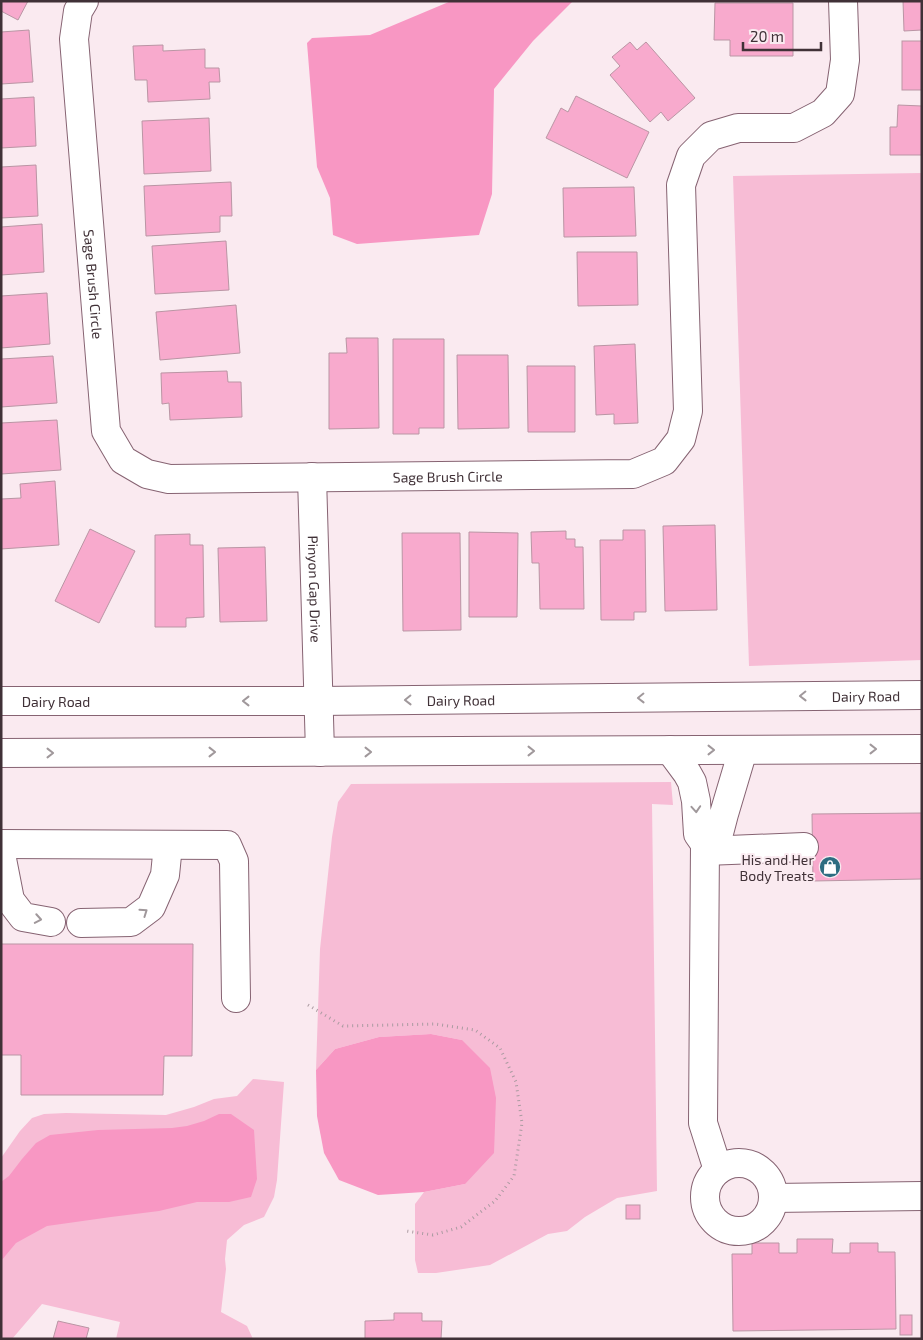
<svg xmlns="http://www.w3.org/2000/svg" width="923" height="1340" font-family="'Exo 2',sans-serif">
	<rect width="100%" height="100%" fill="#faeaf0"/>
	<!-- green -->
	<g fill="#f7bcd5">
		<polygon points="922,173 922,660 749,666 733,176"/>
		<polygon points="671,782 673,805 652,804 657,1191 617,1198 585,1217 567,1231 548,1234 490,1265 436,1273 418,1273 415,1260 415,1204 424,1192 465,1184 462,1040 431,1034 379,1037 335,1049 316,1070 320,949 332,837 338,802 351,784"/>
		<polygon points="253,1079 284,1082 277,1180 274,1197 264,1217 244,1225 227,1240 225,1259 226,1269 221,1312 247,1326 253,1339 116,1339 120,1322 42,1304 12,1339 1,1339 1,1158 20,1131 32,1118 44,1114 66,1113 166,1115 194,1107 214,1099 237,1096"/>
	</g>
	<!-- water -->
	<g fill="#f897c3">
		<polygon points="451,1 573,1 533,41 494,89 492,194 479,235 357,244 333,235 330,198 317,167 307,43 312,38 370,35"/>
		<polygon points="431,1034 462,1040 490,1068 496,1098 494,1153 465,1184 424,1192 378,1195 339,1180 324,1153 317,1116 316,1070 335,1049 379,1037"/>
		<polygon points="219,1114 231,1114 254,1130 257,1179 251,1197 229,1202 197,1202 159,1211 111,1217 47,1226 16,1243 1,1261 1,1182 9,1176 22,1159 36,1143 50,1135 98,1130 172,1128 187,1126 204,1121"/>
	</g>
	<!-- building -->
	<g fill="#f8aacd" stroke="#ba95a4">
		<polygon points="1,1 28,1 18,20 1,11"/>
		<polygon points="903,1 922,1 922,30 904,31"/>
		<polygon points="715,3 793,3 793,56 730,56 730,40 714,40"/>
		<polygon points="29,30 33,82 1,84 1,32"/>
		<rect x="902" y="41" width="20" height="49"/>
		<polygon points="630,42 637,50 646,42 695,98 668,121 661,112 650,122 610,75 620,66 612,57"/>
		<polygon points="163,45 163,51 205,49 205,68 219,68 220,82 209,82 210,99 148,102 147,80 135,80 133,46"/>
		<polygon points="576,96 649,132 627,178 546,138 561,108 568,112"/>
		<polygon points="34,97 36,146 1,148 1,99"/>
		<polygon points="898,105 922,106 922,155 890,155 890,127 897,127"/>
		<polygon points="209,118 211,171 144,174 142,121"/>
		<polygon points="36,165 38,216 1,218 1,167"/>
		<polygon points="231,182 232,216 220,216 220,232 146,236 144,186"/>
		<polygon points="634,187 636,236 564,237 563,188"/>
		<polygon points="42,224 44,272 1,275 1,227"/>
		<polygon points="226,241 229,290 155,294 152,246"/>
		<polygon points="577,252 637,252 638,305 578,306"/>
		<polygon points="47,293 50,344 1,348 1,296"/>
		<polygon points="236,305 240,353 160,360 156,312"/>
		<polygon points="346,338 378,338 379,428 329,429 329,353 347,353"/>
		<polygon points="393,339 444,339 444,428 419,428 419,434 393,434"/>
		<polygon points="635,344 638,423 614,424 614,414 596,415 594,346"/>
		<polygon points="457,355 508,355 509,428 458,429"/>
		<polygon points="53,356 57,403 1,407 1,359"/>
		<polygon points="527,366 575,366 575,432 528,432"/>
		<polygon points="227,371 228,382 241,382 242,417 170,420 169,403 162,404 161,373"/>
		<polygon points="57,420 61,470 1,474 1,423"/>
		<polygon points="55,481 59,545 1,549 1,499 21,498 20,484"/>
		<polygon points="715,525 717,610 665,611 663,526"/>
		<polygon points="90,529 135,551 99,623 55,601"/>
		<polygon points="623,530 645,530 646,612 634,612 634,620 601,620 600,540 623,540"/>
		<polygon points="566,531 566,539 575,539 575,547 583,547 584,609 540,609 539,563 532,563 531,532"/>
		<polygon points="469,532 518,533 517,617 469,617"/>
		<polygon points="402,533 460,533 461,630 403,631"/>
		<polygon points="190,534 190,545 203,545 204,617 186,618 186,627 155,627 155,535"/>
		<polygon points="265,547 267,621 220,622 218,548"/>
		<polygon points="922,813 922,879 813,881 812,814"/>
		<polygon points="1,944 193,944 192,1056 164,1056 163,1095 21,1095 21,1055 1,1055"/>
		<rect x="626" y="1205" width="14" height="14"/>
		<polygon points="797,1239 833,1239 832,1253 850,1253 850,1243 878,1243 878,1252 895,1252 896,1329 733,1331 732,1254 752,1254 752,1243 779,1243 779,1253 797,1253"/>
		<polygon points="394,1313 422,1313 422,1321 442,1321 441,1339 365,1339 365,1321 394,1320"/>
		<rect x="900" y="1315" width="12" height="20"/>
		<polygon points="58,1321 89,1328 86,1339 53,1339"/>
	</g>
	<g fill="none" stroke-linecap="round" stroke-linejoin="round">
		<!-- minor casing -->
		<g stroke="#866372" stroke-width="30">
			<g id="minor">
				<path id="s1" d="M84,1L78,11L74,39L106,431L123,460L147,474L169,479L633,474L664,461L681,439L688,411L681,185L691,156L711,136L738,128H794L823,113L840,94L845,60L843,1"/>
				<path id="s2" d="M312,477L320,752"/>
				<path id="s3" d="M1,701H318L922,695"/>
				<polyline points="670,750 687,773 692,782 696,801 698,834 705,844 718,837 724,814 743,750"/>
				<polyline points="1,753 922,749"/>
				<polyline points="1,844 227,845 234,861 236,998"/>
				<polyline points="705,844 703,1123 718,1170"/>
				<polyline points="705,851 804,847"/>
				<polyline points="1,854 10,900 23,917 51,922"/>
				<polyline points="81,923 131,922 151,907 165,875 168,845"/>
				<circle cx="739" cy="1197" r="34"/>
				<polyline points="773,1198 922,1196"/>
			</g>
		</g>
		<!-- path -->
		<polyline stroke="#ab9ba1" stroke-width="3" stroke-dasharray="1 4" stroke-linecap="butt" points="308,1005 343,1026 435,1024 475,1030 500,1048 516,1082 522,1123 514,1176 495,1201 461,1227 433,1235 406,1231"/>
		<!-- minor -->
		<use href="#minor" stroke="#fff" stroke-width="28"/>
	</g>
	<!-- one-way arrows -->
	<defs><path id="oneway-chevron" d="M-2-3.5L2.5 0L-2 3.5" fill="none" stroke-width="1.6" stroke-linecap="round" stroke-linejoin="round" transform="scale(1.25)"/></defs>
	<g stroke="#a0989b">
		<use href="#oneway-chevron" transform="translate(803 696) rotate(179)"/>
		<use href="#oneway-chevron" transform="translate(641 698) rotate(179)"/>
		<use href="#oneway-chevron" transform="translate(408 700) rotate(179)"/>
		<use href="#oneway-chevron" transform="translate(246 701) rotate(180)"/>
		<use href="#oneway-chevron" transform="translate(873 749)"/>
		<use href="#oneway-chevron" transform="translate(711 750)"/>
		<use href="#oneway-chevron" transform="translate(531 751)"/>
		<use href="#oneway-chevron" transform="translate(212 752)"/>
		<use href="#oneway-chevron" transform="translate(368 752)"/>
		<use href="#oneway-chevron" transform="translate(50 753)"/>
		<use href="#oneway-chevron" transform="translate(696 809) rotate(86)"/>
		<use href="#oneway-chevron" transform="translate(144 912) rotate(-35)"/>
		<use href="#oneway-chevron" transform="translate(38 919) rotate(10)"/>
	</g>
	<!-- icons -->
	<defs>
		<g id="shop-disc" transform="scale(1.125)"><circle r="9.5" fill="#2d6d81" stroke="#faeaf0"/><path d="M-5-2.5h2.3a2.7 3.5 0 0 1 5.4 0H5L5.5 6h-11ZM-1.5-2.5h3a1.5 2.3 0 0 0-3 0Z" fill="#fff"/></g>
	</defs>
	<g fill-rule="evenodd">
		<use href="#shop-disc" x="830" y="867"/>
	</g>
	<g text-anchor="middle" dominant-baseline="central" stroke-width="4" stroke-linejoin="round" paint-order="stroke">
		<!-- street labels -->
		<g font-size="14" fill="#403137" stroke="#faeaf0">
			<text stroke="none"><textPath href="#s1" startOffset="286">Sage Brush Circle</textPath></text>
			<text stroke="none"><textPath href="#s1" startOffset="796">Sage Brush Circle</textPath></text>
			<text stroke="none"><textPath href="#s2" startOffset="112">Pinyon Gap Drive</textPath></text>
			<text stroke="none"><textPath href="#s3" startOffset="865">Dairy Road</textPath></text>
			<text stroke="none"><textPath href="#s3" startOffset="460">Dairy Road</textPath></text>
			<text stroke="none"><textPath href="#s3" startOffset="55">Dairy Road</textPath></text>
		</g>
		<!-- poi labels -->
		<g font-size="14" fill="#403137" stroke="#faeaf0" text-anchor="end">
			<text x="814" y="859">His and Her<tspan x="814" dy="16">Body Treats</tspan></text>
		</g>
	</g>
	<!-- border -->
	<rect width="923" height="1340" fill="none" stroke="#403137" stroke-width="5"/>
	<!-- scale -->
	<path d="M743 42v8h78v-8" fill="none" stroke="#403137" stroke-width="2.5"/>
	<text x="750" y="42" font-size="15" fill="#403137" stroke="#faeaf0" stroke-width="4" paint-order="stroke">20 m</text>
</svg>
